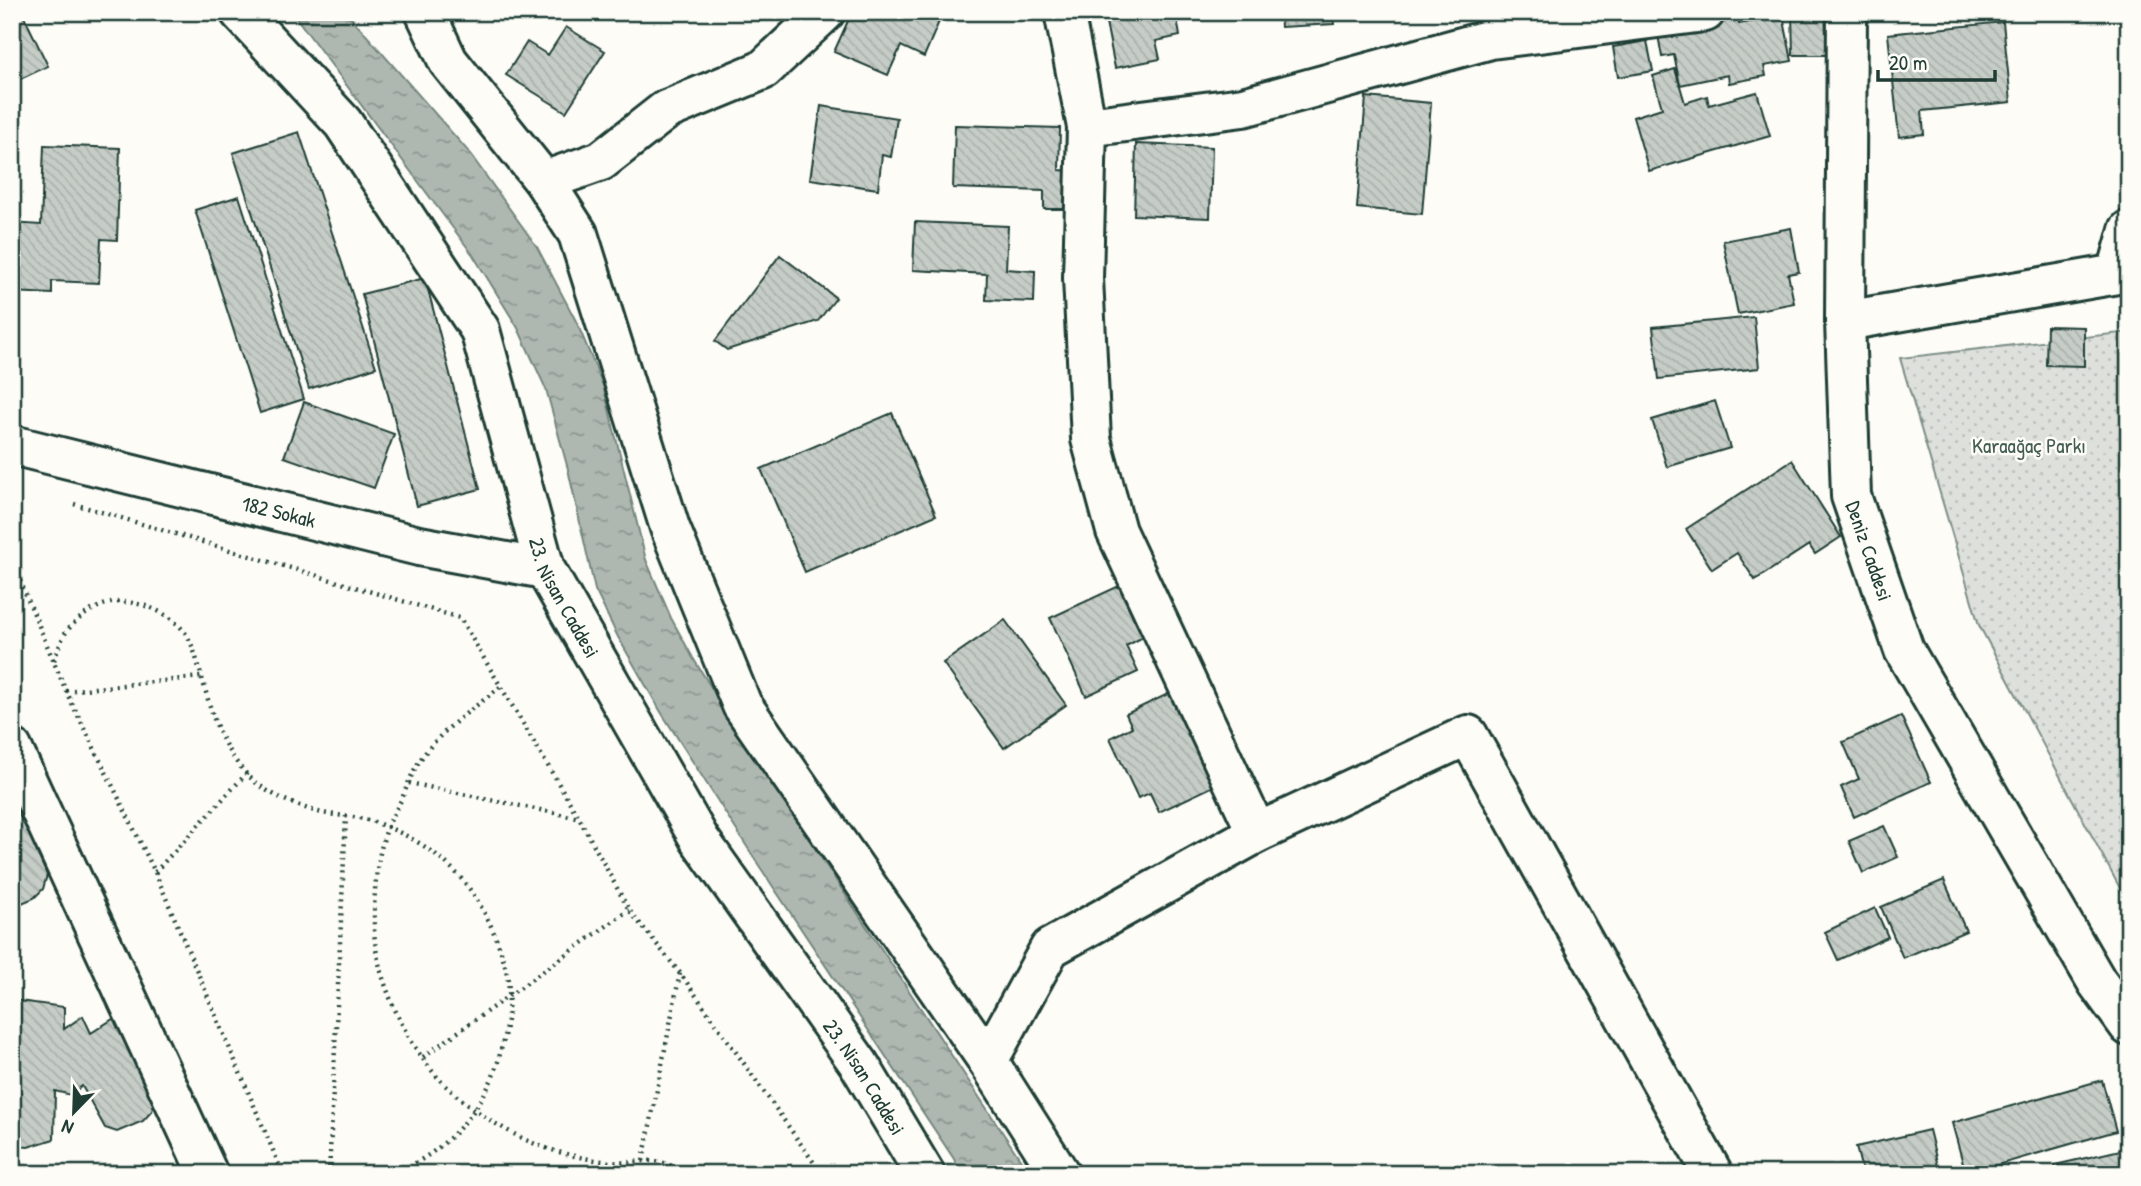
<svg xmlns="http://www.w3.org/2000/svg" width="2141" height="1186" font-family="'Patrick Hand',sans-serif">
	<defs>
		<pattern id="grass-dots" width="8" height="8" patternUnits="userSpaceOnUse" patternTransform="scale(1.75)"><rect width="8" height="8" fill="#dde0db"/><path d="M2 2h.1M6 6h.1" fill="none" stroke="#bdc1bd" stroke-width="1.8" stroke-linecap="round"/></pattern>
		<pattern id="water-ripples" width="26" height="14" patternUnits="userSpaceOnUse" patternTransform="scale(1.75)"><rect width="26" height="14" fill="#aeb8b1"/><path d="M2 4q2-2 4 0t4 0M15 11q2-2 4 0t4 0" fill="none" stroke="#8d9791"/></pattern>
		<pattern id="building-back-hatch" width="6" height="6" patternUnits="userSpaceOnUse" patternTransform="scale(1.75)"><rect width="6" height="6" fill="#c6cdc7"/><path d="M-1 5l2 2M0 0l6 6M5-1l2 2" fill="none" stroke="#aab1ac"/></pattern>
	</defs>
	<rect width="100%" height="100%" fill="#fdfcf7"/>
	<filter id="ink" filterUnits="userSpaceOnUse"><feTurbulence type="fractalNoise" baseFrequency=".0143" numOctaves="2"/><feDisplacementMap in="SourceGraphic" scale="14" xChannelSelector="R" yChannelSelector="G"/><feConvolveMatrix kernelMatrix="1 2 1 2 8 2 1 2 1" color-interpolation-filters="sRGB"/></filter>
	<g filter="url(#ink)">
		<!-- grass -->
		<polygon fill="url(#grass-dots)" stroke="#7e8e88" stroke-width="2" points="2129,332 2129,905 1979,625 1900,358"/>
		<!-- water -->
		<polygon fill="url(#water-ripples)" stroke="#75877f" stroke-width="2" points="292,12 346,12 468,151 537,247 577,323 603,385 646,560 671,618 693,658 748,747 1030,1174 961,1174 954,1159 760,867 661,712 618,637 595,590 568,469 546,389 518,328 473,255"/>
		<!-- building -->
		<g fill="url(#building-back-hatch)" stroke="#1f3d34" stroke-width="2">
			<polygon points="12,12 22,12 48,66 12,83"/>
			<polygon points="852,12 865,12 877,18 879,12 943,12 924,57 901,46 888,75 834,52"/>
			<polygon points="1104,12 1176,12 1180,36 1156,41 1160,59 1115,68"/>
			<polygon points="1280,12 1333,12 1334,24 1281,27"/>
			<polygon points="1732,12 1736,12 1739,24 1783,15 1792,61 1764,66 1766,76 1729,83 1728,75 1680,85 1674,55 1662,57 1658,35 1673,24"/>
			<polygon points="1792,12 1825,12 1827,55 1793,55"/>
			<polygon points="2003,22 2011,102 1922,111 1924,134 1899,137 1888,34"/>
			<polygon points="566,27 605,51 566,112 506,75 527,42 548,55"/>
			<polygon points="1647,41 1653,71 1618,77 1613,47"/>
			<polygon points="1675,69 1685,103 1707,96 1709,105 1757,92 1770,136 1649,171 1633,117 1662,108 1653,76"/>
			<polygon points="1366,97 1431,103 1422,214 1357,208"/>
			<polygon points="821,106 897,118 891,157 882,155 878,189 810,179"/>
			<polygon points="955,125 1060,128 1059,170 1073,171 1072,209 1044,209 1044,191 953,188"/>
			<polygon points="299,132 376,367 309,389 233,153"/>
			<polygon points="1136,144 1212,147 1210,218 1134,215"/>
			<polygon points="44,145 120,148 117,240 101,239 99,283 52,281 52,294 12,292 12,223 41,225"/>
			<polygon points="239,196 304,399 260,413 195,210"/>
			<polygon points="915,222 1008,226 1006,269 1035,271 1034,302 986,300 987,274 913,270"/>
			<polygon points="1791,228 1799,272 1788,274 1794,303 1738,314 1723,241"/>
			<polygon points="780,255 836,298 818,321 727,350 715,341"/>
			<polygon points="425,278 480,489 417,506 362,294"/>
			<polygon points="1754,317 1759,368 1659,379 1653,327"/>
			<polygon points="2047,326 2084,327 2084,366 2046,365"/>
			<polygon points="1715,401 1730,448 1667,467 1652,420"/>
			<polygon points="304,402 394,434 374,488 284,457"/>
			<polygon points="892,413 936,515 805,572 761,469"/>
			<polygon points="1792,460 1841,537 1815,554 1809,545 1755,580 1737,553 1712,569 1686,529"/>
			<polygon points="1119,586 1143,637 1126,646 1138,672 1086,696 1050,618"/>
			<polygon points="1005,620 1066,705 1004,748 943,663"/>
			<polygon points="1172,692 1216,785 1159,812 1150,793 1138,798 1110,738 1132,727 1126,714"/>
			<polygon points="1901,716 1931,782 1854,817 1841,787 1859,779 1843,742"/>
			<polygon points="12,794 47,875 43,889 34,898 12,907"/>
			<polygon points="1884,826 1898,857 1863,873 1849,841"/>
			<polygon points="1944,880 1966,931 1903,958 1881,907"/>
			<polygon points="1875,908 1888,937 1838,960 1825,932"/>
			<polygon points="12,1000 64,1007 64,1029 83,1016 91,1033 116,1017 156,1096 152,1111 143,1121 117,1132 105,1128 82,1086 71,1095 55,1091 54,1139 28,1147 12,1145"/>
			<polygon points="2102,1080 2116,1131 1966,1174 1952,1123"/>
			<polygon points="1929,1130 1940,1174 1863,1174 1856,1147"/>
			<polygon points="2129,1148 2129,1174 2057,1174 2055,1165"/>
		</g>
		<g fill="none" stroke-linecap="round" stroke-linejoin="round">
			<!-- minor casing -->
			<g stroke="#1f3d34" stroke-width="44">
				<g id="minor">
					<path id="s1" d="M240,12L343,123L480,330L545,569L700,840L859,1064L925,1174"/>
					<polyline points="425,12 448,61 544,181 578,234 670,528 742,705 988,1061 1060,1174"/>
					<polyline points="1064,12 1087,127 1083,278 1091,439 1116,531 1257,833"/>
					<path id="s2" d="M1847,12L1845,321L1851,496L1904,650L2097,982L2129,1026"/>
					<polyline points="1087,127 1243,107 1491,39 1705,12"/>
					<polyline points="544,181 601,161 666,110 763,70 825,12"/>
					<polyline points="2117,273 2129,230"/>
					<polyline points="1845,321 2129,272"/>
					<path id="s3" d="M12,445L419,546L545,569"/>
					<polyline points="12,748 208,1174"/>
					<polyline points="988,1061 1050,948 1257,833 1468,735 1713,1174"/>
				</g>
			</g>
			<!-- path -->
			<g stroke="#1f3d34" stroke-width="4.5" stroke-dasharray="2 5" stroke-linecap="butt">
				<polyline points="74,504 460,618 579,818 629,910 680,973 822,1174"/>
				<polyline points="12,561 66,691 155,872 283,1174"/>
				<path d="M54,660C58,651 61,639 67,631C76,619 96,605 111,603C137,598 172,613 186,634C194,646 197,662 201,674C213,719 223,759 263,788C279,799 303,808 322,813C339,816 357,816 374,822C433,843 470,876 494,933C502,952 509,974 509,995C509,1016 504,1038 499,1058C486,1109 441,1157 391,1174"/>
				<path d="M500,687C472,710 434,734 416,767C411,776 407,786 403,796C398,807 391,817 387,829C376,858 374,893 374,923C373,974 406,1044 441,1081C466,1106 500,1129 533,1143C557,1153 584,1159 610,1162C643,1165 654,1152 685,1174"/>
				<polyline points="66,691 201,677"/>
				<polyline points="409,783 579,818"/>
				<polyline points="155,872 247,773"/>
				<polyline points="423,1057 629,910"/>
				<polyline points="643,1161 680,973"/>
				<polyline points="329,1174 346,816"/>
			</g>
			<!-- minor -->
			<use href="#minor" stroke="#fdfcf7" stroke-width="38"/>
		</g>
	</g>
	<g text-anchor="middle" dominant-baseline="central" stroke-width="5" stroke-linejoin="round" paint-order="stroke">
		<!-- park labels -->
		<g font-size="21" fill="#455e55" stroke="#fdfcf7">
			<text x="2029" y="445">Karaağaç Parkı</text>
		</g>
		<!-- street labels -->
		<g font-size="21" fill="#1f3d34" stroke="#fdfcf7">
			<text stroke="none"><textPath href="#s3" startOffset="275">182 Sokak</textPath></text>
			<text stroke="none"><textPath href="#s2" startOffset="542">Deniz Caddesi</textPath></text>
			<text stroke="none"><textPath href="#s1" startOffset="681">23. Nisan Caddesi</textPath></text>
			<text stroke="none"><textPath href="#s1" startOffset="1248">23. Nisan Caddesi</textPath></text>
		</g>
	</g>
	<!-- margin -->
	<rect width="2141" height="1186" fill="none" stroke="#fdfcf7" stroke-width="42"/>
	<rect x="21" y="21" width="2099" height="1144" fill="none" stroke="#1f3d34" stroke-width="2.5" filter="url(#ink)"/>
	<!-- north arrow -->
	<g transform="translate(74 1112) rotate(203)" stroke="#fdfcf7" stroke-width="5" paint-order="stroke">
	<path d="M0-5L12 26L0 18L-12 26Z" fill="#1f3d34"/>
	<text y="-10" font-size="19" font-weight="bold" text-anchor="middle" fill="#1f3d34">N</text>
	</g>
	<!-- scale -->
	<path d="M1878 70v10h117v-10" fill="none" stroke="#1f3d34" stroke-width="3.5"/>
	<text x="1889" y="70" font-size="21" fill="#1f3d34" stroke="#fdfcf7" stroke-width="5" paint-order="stroke">20 m</text>
</svg>
